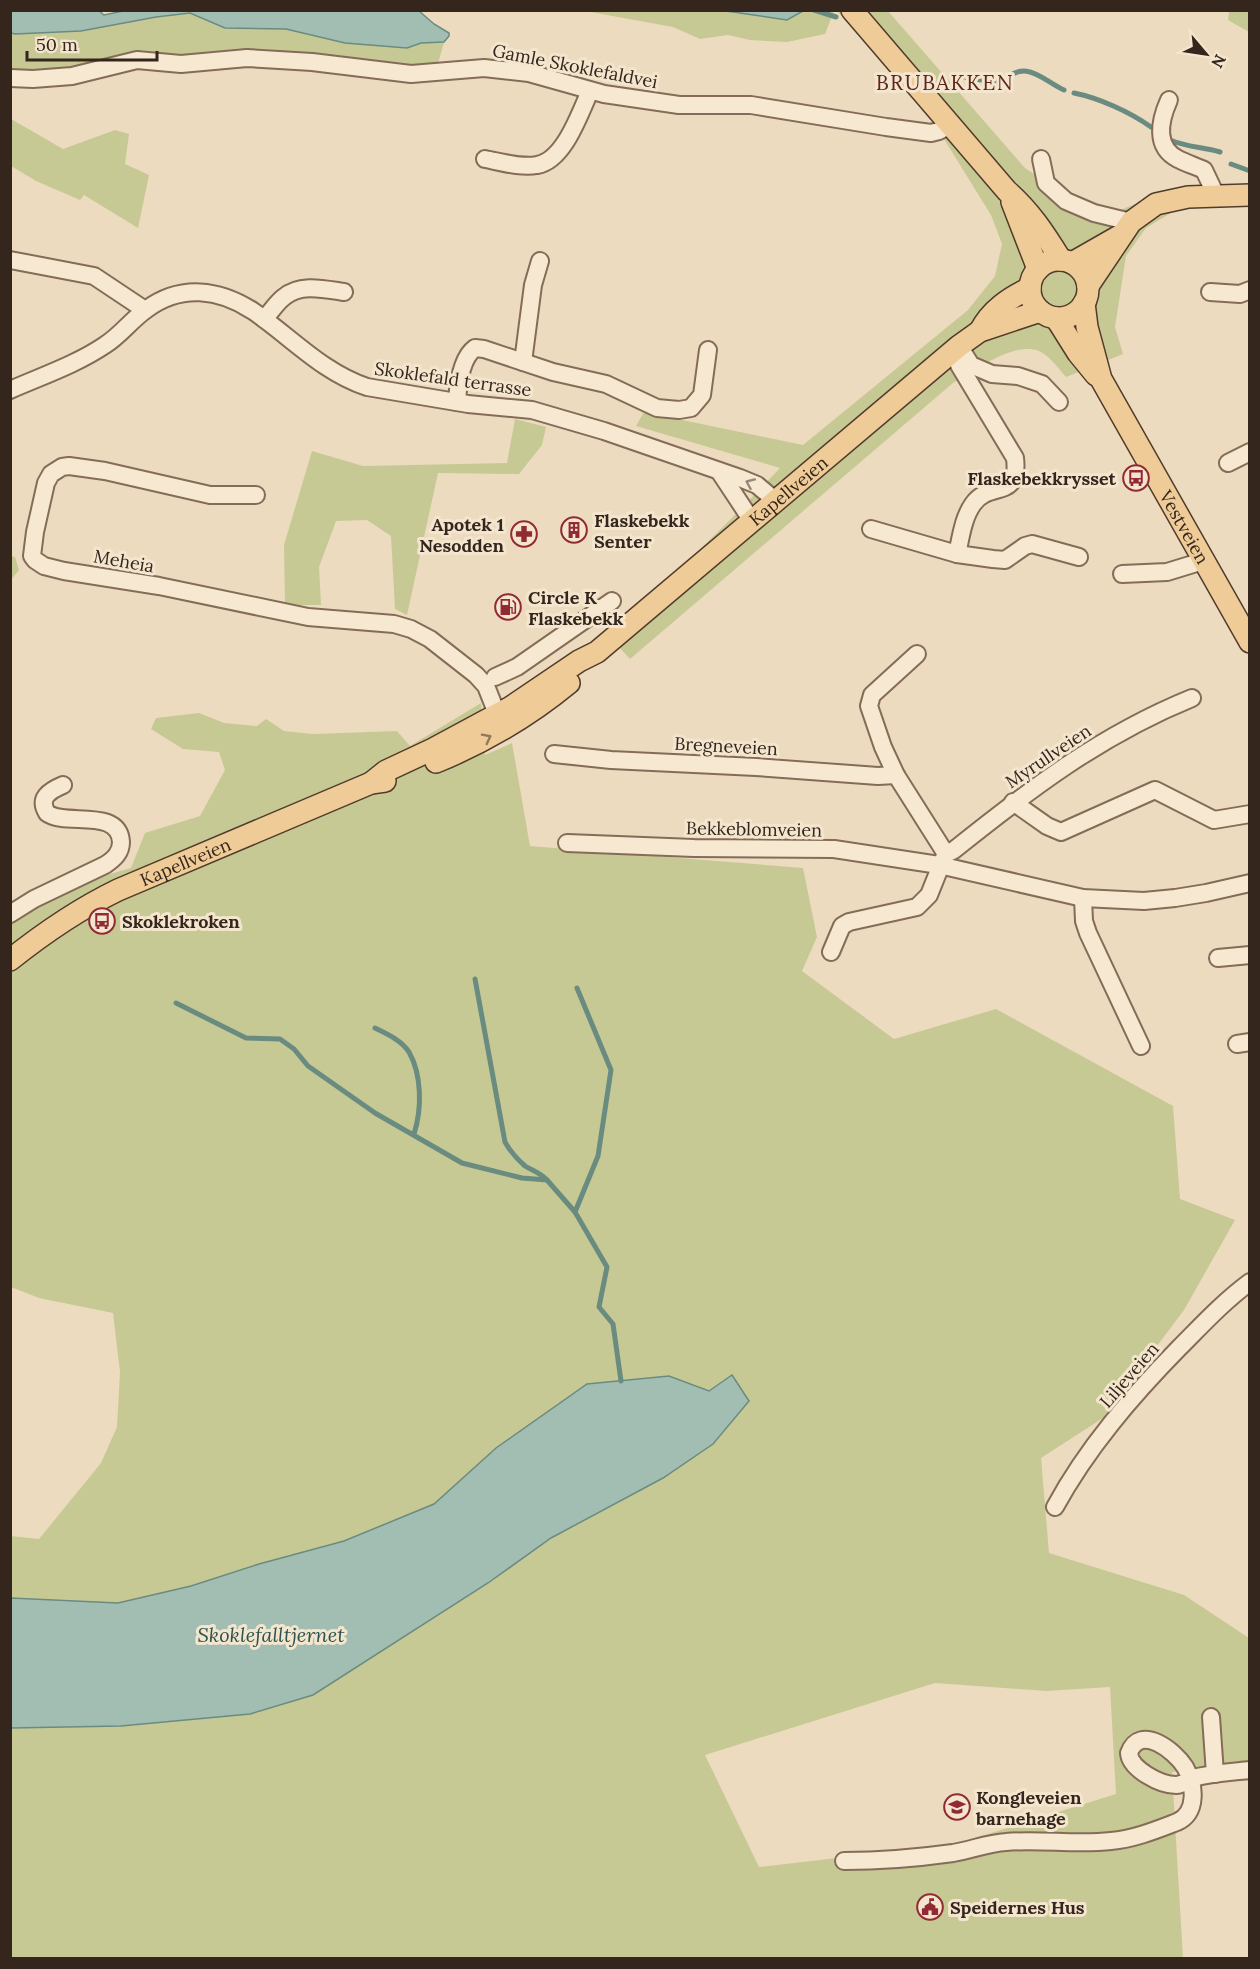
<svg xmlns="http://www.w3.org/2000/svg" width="1260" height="1969" font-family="Lora,serif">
	<rect width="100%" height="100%" fill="#ecdbbf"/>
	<!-- green -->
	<g fill="#c7c994" fill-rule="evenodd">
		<polygon points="726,10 787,19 803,11 834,11 825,34 787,42 750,40 728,35 700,39 673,27 585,11"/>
		<path d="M837,11H888L1025,168L1084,207L1107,213L1120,210L1171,190L1174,211L1146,228L1126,256L1115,327L1123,354L1066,377C1058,368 1050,356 1039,351C1013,341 975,371 953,383L630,659L606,633C669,581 725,527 780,468L636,426L644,412L803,445L968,310L995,276L1002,244L991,215L931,118Z"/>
		<polygon points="1229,11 1249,11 1249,32 1228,20"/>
		<polygon points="191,13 225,28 286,29 345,43 407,48 421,43 444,42 437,67 333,58 87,64 27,74 11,71 10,33 15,34 81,31 156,17"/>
		<polygon points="11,119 63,149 115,130 129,134 125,164 149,175 138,228 84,195 80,200 36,181 11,166"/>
		<polygon points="515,419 546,427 542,445 519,474 438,473 407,615 395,609 391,536 367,520 336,521 319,567 321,605 285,605 284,545 312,451 363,466 507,463"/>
		<polygon points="10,556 15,557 19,570 11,580"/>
		<path d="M481,703L485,755L512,743L530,846L803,868L817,937L802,971L894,1039L996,1009L1173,1106L1180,1199L1235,1220L1184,1310L1103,1418L1041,1458L1049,1553L1184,1595L1249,1638V1764L1172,1772L1183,1958H11V1728L121,1726L313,1695L488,1583L551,1538L663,1478L709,1391L669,1376L587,1384L496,1448L434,1504L344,1541L259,1564L191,1586L118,1603L11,1598V1536L39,1539L101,1463L117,1427L120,1372L113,1313L39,1298L11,1287V907L22,899L131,868L145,833L200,816L225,770L219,752L183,749L151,729L156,718L199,713L224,723L257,726L266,719L284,731L313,734L397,731L410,746ZM935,1683L1046,1691L1110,1687L1116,1794L956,1844L759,1867L705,1755Z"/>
	</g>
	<!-- water -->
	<g fill="#a2beb3" stroke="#6a8b80" stroke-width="1.5">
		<polygon points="98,10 104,15 128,10 419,11 434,24 449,33 449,36 444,42 421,43 407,48 345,43 286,29 225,28 190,13 156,17 81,31 15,34 11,33 11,11"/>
		<polygon points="726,11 803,10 803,11 787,20"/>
		<polygon points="732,1375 749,1401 713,1444 663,1478 551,1538 488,1583 313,1695 250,1714 121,1726 11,1728 11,1598 118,1603 191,1586 259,1564 344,1541 434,1504 496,1448 587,1384 669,1376 709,1391"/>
	</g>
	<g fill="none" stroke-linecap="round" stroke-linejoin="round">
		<!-- stream -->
		<g stroke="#6a8b80" stroke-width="5">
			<polyline points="814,10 836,17"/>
			<path d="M959,75L972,79L1002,82C1026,58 1041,79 1064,90"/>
			<path d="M1074,93C1099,98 1130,112 1151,127"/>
			<path d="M1170,140C1186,147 1203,147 1220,152"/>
			<polyline points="1231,164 1250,171"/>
			<path d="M475,979L505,1142C510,1151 517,1159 525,1166C533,1171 539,1172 547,1180"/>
			<polyline points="176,1003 246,1038 280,1039 294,1049 308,1066 375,1113 462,1163 522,1178 547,1180 575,1212 607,1267 599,1307 613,1324 621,1381"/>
			<path d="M375,1028C387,1034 401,1040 409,1052C422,1075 422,1109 414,1134"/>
			<polyline points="575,1212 598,1156 611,1070 577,988"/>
		</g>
		<!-- minor casing -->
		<g stroke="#846c58" stroke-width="20">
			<g id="minor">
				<polyline points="10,78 33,79 72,76 137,60 181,64 247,58 312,62 411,74 484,68 529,73 604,94 679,105 751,105 886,127 931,133 939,131 952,124"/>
				<path d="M1169,100C1160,120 1154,147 1178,159C1186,163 1195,166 1204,170L1213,189L1214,196"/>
				<path d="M485,159C501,162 521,168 537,165C564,161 580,113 590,91"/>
				<polyline points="1041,159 1046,183 1066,201 1094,213 1131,222"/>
				<polyline points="10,260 94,276 145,310"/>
				<polyline points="1210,292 1240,294 1250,290"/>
				<path d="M264,319C271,312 276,303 284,297C300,283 324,289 344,292"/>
				<polyline points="961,349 971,365 992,374 1018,376 1042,384 1059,402"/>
				<polyline points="523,362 533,285 540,261"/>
				<path d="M10,390C42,376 77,364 105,345C121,335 132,319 147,309C181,284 219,289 253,311C291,337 322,372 367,387L468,404L532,410L604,431L740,478L757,485L776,501"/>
				<path d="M457,402C458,385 461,358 475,348L484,349L553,372L606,384L657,408L679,410L691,408L702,395L708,350"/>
				<polyline points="1228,463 1250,452"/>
				<polyline points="719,471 752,521"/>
				<polyline points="256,495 210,495 105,471 69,466 62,467 51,474 46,483 35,532 32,556 35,560 44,566 64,571 159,586 308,617 394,624 411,629 430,639 476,675 486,686 497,714 508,720"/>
				<polyline points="871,529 957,554 993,559 1005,560 1025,546 1032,544 1079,557"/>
				<path d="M957,554C961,537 963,518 973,504C990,480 1020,501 1015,458L959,365V346"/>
				<polyline points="1122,574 1167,572 1203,561"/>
				<polyline points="917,654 872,695 869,706 883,747 896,775 946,854"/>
				<polyline points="495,677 517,667 612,601"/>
				<polyline points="554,754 611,760 756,767 878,776 896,775"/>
				<polyline points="1013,802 1047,826 1061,832 1155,790 1214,820 1250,814"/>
				<polyline points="567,843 694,848 834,849 939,865 1083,898 1144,901 1175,898 1206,893 1250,883"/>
				<polyline points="1083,898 1084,921 1088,933 1141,1046"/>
				<path d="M10,914L34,899L105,865C114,859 121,853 121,842C119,807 65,827 47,813C38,798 49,791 63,785"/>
				<path d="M831,952L842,926L849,922L917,907L929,895L943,860L946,854L954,850C1030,789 1101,735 1192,698"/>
				<polyline points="1218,958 1250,955"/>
				<polyline points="1237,1044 1250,1042"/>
				<path d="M1055,1507C1087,1448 1132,1396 1179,1348C1202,1325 1223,1302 1250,1282"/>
				<polyline points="1211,1717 1215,1774"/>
				<path d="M844,1861C881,1861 917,1858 953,1853C971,1850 988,1843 1006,1842C1041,1839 1077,1845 1111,1841C1134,1839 1156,1830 1177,1822C1198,1813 1195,1784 1185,1767C1175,1751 1140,1723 1129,1753C1130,1769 1160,1785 1176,1785C1183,1785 1187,1780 1193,1778C1212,1773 1231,1772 1250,1770"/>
			</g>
		</g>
		<!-- major casing -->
		<g stroke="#513b2c" stroke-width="24">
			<g id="major">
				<path d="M852,10L1007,191C1030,211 1045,234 1061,260"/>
				<polyline points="1012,202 1038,269"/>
				<circle cx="1059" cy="289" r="29"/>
				<polyline points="1072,263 1121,235"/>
				<polyline points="1088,286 1131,222 1156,204 1188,197 1250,195"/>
				<path id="s1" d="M1084,303L1087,327L1101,379L1250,642"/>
				<polyline points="1056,318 1078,353 1096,375"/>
				<path d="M980,331C991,310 1009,298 1030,288"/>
				<path d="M436,762C485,742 529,716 569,683"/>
				<path id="s2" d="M371,783L386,771L433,749L511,707L579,661L597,652L959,346L980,331L1040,311"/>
				<path id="s3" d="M10,960C45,932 79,909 118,890L371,783L385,781"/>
			</g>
		</g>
		<!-- minor -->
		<use href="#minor" stroke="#f7e9d1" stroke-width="16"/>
		<!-- major -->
		<use href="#major" stroke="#efcc97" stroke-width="21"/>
	</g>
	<!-- one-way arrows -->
	<defs><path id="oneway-chevron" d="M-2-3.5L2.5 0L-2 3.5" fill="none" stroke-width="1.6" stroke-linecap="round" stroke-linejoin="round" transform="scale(1.5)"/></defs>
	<use stroke="#968876" href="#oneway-chevron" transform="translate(750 483) rotate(-156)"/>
	<use stroke="#92795a" href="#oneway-chevron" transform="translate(487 738) rotate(-27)"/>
	<!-- icons -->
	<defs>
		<g id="bus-ring" transform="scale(1.35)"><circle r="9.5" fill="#f4e6ce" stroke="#912a33" stroke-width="1.5"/><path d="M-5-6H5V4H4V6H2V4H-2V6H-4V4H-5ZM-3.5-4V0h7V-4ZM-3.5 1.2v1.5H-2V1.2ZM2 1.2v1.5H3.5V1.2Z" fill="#912a33"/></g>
		<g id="building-ring" transform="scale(1.35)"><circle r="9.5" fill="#f4e6ce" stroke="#912a33" stroke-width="1.5"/><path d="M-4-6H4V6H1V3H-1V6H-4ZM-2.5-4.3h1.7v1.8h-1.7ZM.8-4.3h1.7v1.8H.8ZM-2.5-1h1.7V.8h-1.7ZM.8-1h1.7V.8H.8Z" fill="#912a33"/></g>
		<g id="pharmacy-ring" transform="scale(1.35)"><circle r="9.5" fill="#f4e6ce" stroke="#912a33" stroke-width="1.5"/><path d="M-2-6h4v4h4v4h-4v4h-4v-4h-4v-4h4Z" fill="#912a33"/></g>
		<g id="fuel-ring" transform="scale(1.35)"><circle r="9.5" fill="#f4e6ce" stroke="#912a33" stroke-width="1.5"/><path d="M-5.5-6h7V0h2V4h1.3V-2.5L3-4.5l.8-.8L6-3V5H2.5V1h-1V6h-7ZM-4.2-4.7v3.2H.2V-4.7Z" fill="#912a33"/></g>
		<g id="school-ring" transform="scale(1.35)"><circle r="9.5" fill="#f4e6ce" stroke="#912a33" stroke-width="1.5"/><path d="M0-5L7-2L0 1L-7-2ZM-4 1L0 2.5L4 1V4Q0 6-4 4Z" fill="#912a33"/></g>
		<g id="civic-ring" transform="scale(1.35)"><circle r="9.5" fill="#f4e6ce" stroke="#912a33" stroke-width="1.5"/><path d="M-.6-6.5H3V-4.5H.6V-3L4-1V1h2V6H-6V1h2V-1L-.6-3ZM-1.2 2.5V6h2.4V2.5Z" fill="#912a33"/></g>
	</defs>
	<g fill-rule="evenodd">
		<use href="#bus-ring" x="1136" y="478"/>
		<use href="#building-ring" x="574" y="530"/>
		<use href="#pharmacy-ring" x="524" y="534"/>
		<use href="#fuel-ring" x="508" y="607"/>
		<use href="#bus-ring" x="102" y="921"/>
		<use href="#school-ring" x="957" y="1807"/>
		<use href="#civic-ring" x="930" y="1907"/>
	</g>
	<g text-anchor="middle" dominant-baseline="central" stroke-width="6" stroke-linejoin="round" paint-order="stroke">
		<!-- street labels -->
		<g font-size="18" fill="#34261c" stroke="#f4e6ce">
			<text transform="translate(575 66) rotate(11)">Gamle Skoklefaldvei</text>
			<text transform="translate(453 379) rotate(8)">Skoklefald terrasse</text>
			<text stroke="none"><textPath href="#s2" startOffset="512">Kapellveien</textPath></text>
			<text stroke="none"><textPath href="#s1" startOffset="248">Vestveien</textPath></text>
			<text transform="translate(124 561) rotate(10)">Meheia</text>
			<text transform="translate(726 746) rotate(3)">Bregneveien</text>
			<text transform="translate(1048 756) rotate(-34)">Myrullveien</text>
			<text transform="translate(754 829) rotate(1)">Bekkeblomveien</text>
			<text stroke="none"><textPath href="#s3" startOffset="202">Kapellveien</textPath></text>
			<text transform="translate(1129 1375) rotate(-49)">Liljeveien</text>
		</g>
		<!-- poi labels -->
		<g font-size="18" font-weight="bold" fill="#34261c" stroke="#f4e6ce" text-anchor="start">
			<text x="1116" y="478" text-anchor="end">Flaskebekkrysset</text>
			<text x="594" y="520">Flaskebekk<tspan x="594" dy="21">Senter</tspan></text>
			<text x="504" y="524" text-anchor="end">Apotek 1<tspan x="504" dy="21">Nesodden</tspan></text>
			<text x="528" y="597">Circle K<tspan x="528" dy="21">Flaskebekk</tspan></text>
			<text x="122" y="921">Skoklekroken</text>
			<text x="976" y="1797">Kongleveien<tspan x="976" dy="21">barnehage</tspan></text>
			<text x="950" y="1907">Speidernes Hus</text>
		</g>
		<!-- water labels -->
		<g font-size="20" font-style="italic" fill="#2c534d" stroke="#f4e6ce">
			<text x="271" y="1634">Skoklefalltjernet</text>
		</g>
		<!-- quarter labels -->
		<g font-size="21" letter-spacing="1.5" fill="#5f251d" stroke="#f4e6ce">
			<text x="945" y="82">BRUBAKKEN</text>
		</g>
	</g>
	<!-- border -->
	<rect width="1260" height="1969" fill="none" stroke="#34261c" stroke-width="24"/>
	<!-- north arrow -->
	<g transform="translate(1206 54) rotate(119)" stroke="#f4e6ce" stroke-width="4.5" paint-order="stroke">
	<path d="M0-4.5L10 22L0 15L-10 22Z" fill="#34261c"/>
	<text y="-9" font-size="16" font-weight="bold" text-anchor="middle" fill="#34261c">N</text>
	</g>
	<!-- scale -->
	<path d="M27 51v9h130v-9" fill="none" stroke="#34261c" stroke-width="3"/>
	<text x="36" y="51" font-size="18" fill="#34261c" stroke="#f4e6ce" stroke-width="4.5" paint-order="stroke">50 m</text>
</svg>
